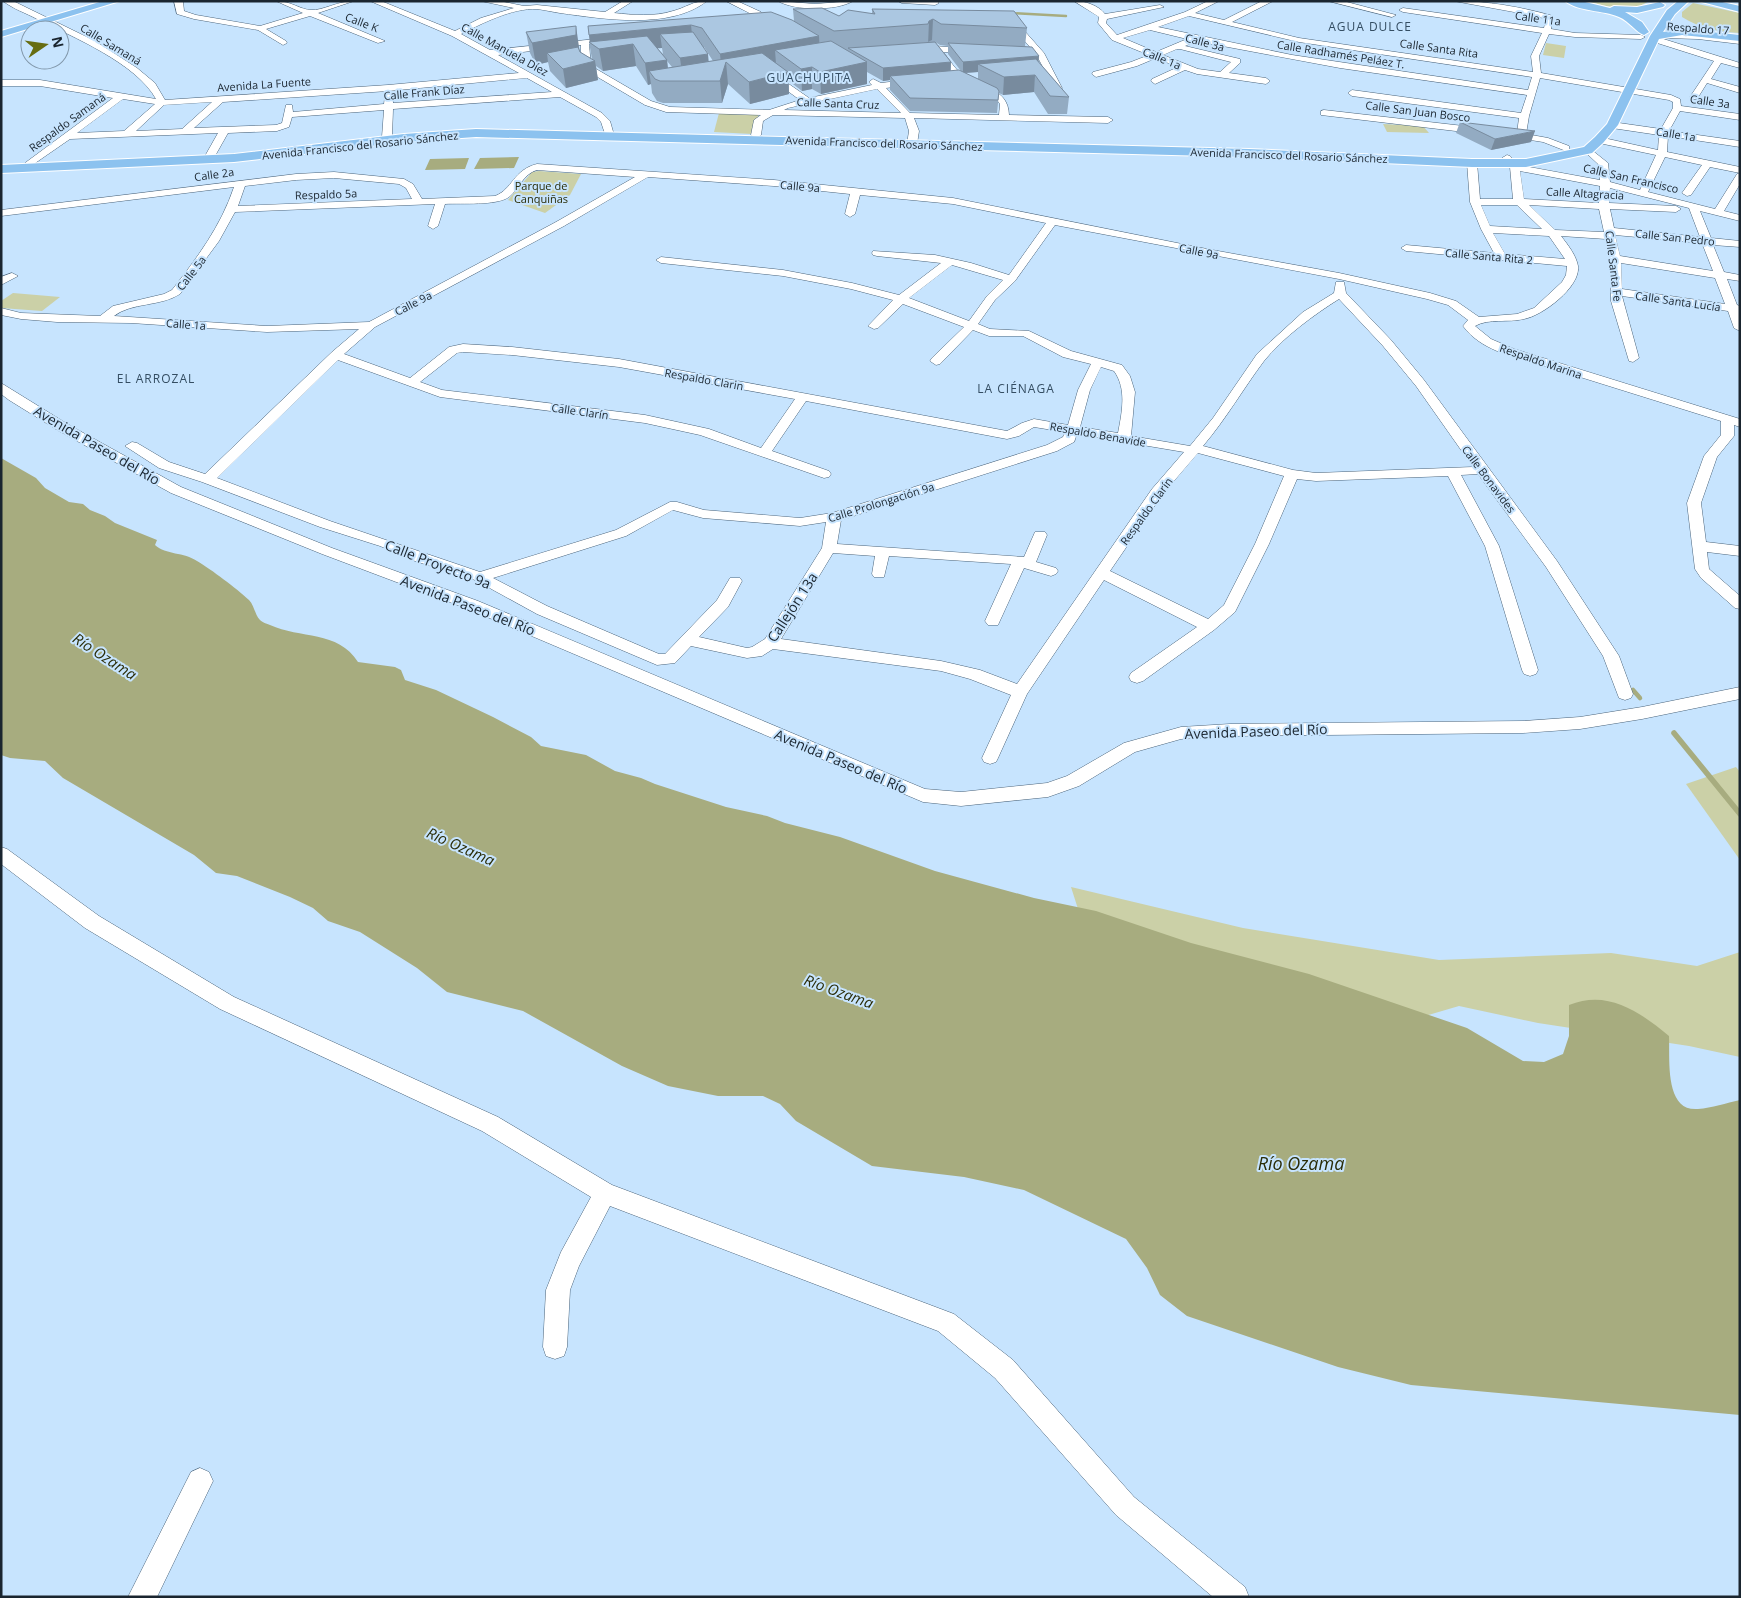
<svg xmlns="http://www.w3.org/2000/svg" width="1741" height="1598" font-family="'Open Sans',sans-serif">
	<rect width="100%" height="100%" fill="#c7e4fe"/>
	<!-- green -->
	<g fill="#cbd0a7">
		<path d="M1586,1H1649C1631,14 1606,6 1586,1Z"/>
		<path d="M1693,3L1740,13V33C1720,32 1699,28 1682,17V12Z"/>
		<polygon points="1546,43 1566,46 1564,58 1543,55"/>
		<polygon points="719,113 759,114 752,134 714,132"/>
		<polygon points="1383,124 1423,126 1429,133 1387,132"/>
		<polygon points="539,171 581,174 570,195 545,213 508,200 532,172"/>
		<polygon points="13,293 60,297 42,311 1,308 1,301"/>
		<polygon points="1736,767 1740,772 1740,860 1686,784"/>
		<polygon points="1071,887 1243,928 1439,960 1611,953 1697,966 1740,952 1740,1057 1689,1046 1538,1023 1459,1006 1408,1021 1085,931"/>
	</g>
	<!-- water -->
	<g fill="#a7ac7f">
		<polygon points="519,157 514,168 474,169 480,158"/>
		<polygon points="469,158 465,169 425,170 430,159"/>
		<path d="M1,458L36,478L45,488L69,502L83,504L90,510L105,516L115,523L157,540L155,545C166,555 184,552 197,561C212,570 236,588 249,600C254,605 255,615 260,620C262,622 267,624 270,625C300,639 338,630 358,662L395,667L401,670L405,680L436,690L493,717L531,737L541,746L586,755L615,771L641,778L655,784L726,807L767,816L785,823L840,837L935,871L1034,898L1096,911L1191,943L1309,974L1467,1028L1523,1061L1544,1062L1563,1054L1569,1036V1005C1608,989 1640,1012 1669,1036C1670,1058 1664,1112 1698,1109C1712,1108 1726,1103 1740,1100V1415L1411,1385L1338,1367L1187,1316L1160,1295L1147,1268L1126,1239L1024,1190L964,1177L872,1166L796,1121L780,1104L763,1096H718L668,1086L622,1066L523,1011L447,992L417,968L360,932L328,921L313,908L290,897L237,876L216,873L194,855L63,778L45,761L10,758L1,755Z"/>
	</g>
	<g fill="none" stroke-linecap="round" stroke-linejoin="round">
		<!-- stream-far2 -->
		<polyline stroke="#a7ac7f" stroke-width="2.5" points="1010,13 1066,16"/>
		<!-- stream-far1 -->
		<polyline stroke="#a7ac7f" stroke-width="4.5" points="1633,690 1640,698"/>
		<!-- stream -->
		<polyline stroke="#a7ac7f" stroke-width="5.5" points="1674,733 1740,814"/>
		<!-- minor casing -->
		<g stroke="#4b647b" stroke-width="1">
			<g id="minor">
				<path d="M3,1H13L95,41L137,68L155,83L165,100L388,85L519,73L452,36L370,1H381L455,31L481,18L514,8L481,1H499L524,6L537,5L605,12L623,1H633L614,13C633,15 654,17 673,11C685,8 693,1 707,1C670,30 604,19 560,13C553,12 545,10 537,9C512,8 483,23 461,34L490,50L615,37V41L589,44L591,66L651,101L670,107L769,110L800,100L767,76L766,74L770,71L809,98L872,85L869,82L873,79L881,83L914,79L917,80V84L886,88L910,113L999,115L1000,104L997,100L957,80L934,52L918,53L914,51L935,46L972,49H975V53L943,52C949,59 956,71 964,76C982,90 1008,87 1009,115L1108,117L1113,120L1108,123L914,118L919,131L917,144L912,147L907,144L909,131L905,118L773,115L763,121L761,135L756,138L751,135L754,120L761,115L666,112L645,105L584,69L581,61V45L498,55L602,113L610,121L614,135L612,137H606L601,122L596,117L560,97L393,109L392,137L387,140L382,137L384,110L292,117L289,127L277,131L228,133L215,156L210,159L205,156L218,133L70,139L28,168L25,167V163L113,98L40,86H1V80H40L156,99C136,63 73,37 37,19C26,13 13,9 3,1ZM527,78L552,92L393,103V96L389,93L385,96L384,104L293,112L292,105H286L282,123L276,125L194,128L223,102L388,91ZM877,89L901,113L784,110L788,108ZM123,99L155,104L124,131L77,133ZM212,102L182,129L136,131L164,105Z"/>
				<path d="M174,1H183L184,11L196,15L260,26L303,13L276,1C291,1 301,10 311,10C322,11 338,1 354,1L318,13L385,41L378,43L310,16L266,29L286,41L287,43L283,45L258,30L194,19L177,14Z"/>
				<polygon points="726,1 737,1 761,12 766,19 778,27 771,29 760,23 755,16"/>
				<path d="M778,1L815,4L853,1C837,11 794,11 778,1Z"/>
				<polygon points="898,1 937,1 939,3 935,5 902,3"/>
				<path d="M1074,1C1085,1 1098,5 1105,14L1160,5L1164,7L1107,19L1106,23L1117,35L1185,12L1208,1H1219L1195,13L1224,20L1262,1H1273L1232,22L1299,38L1533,72L1531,56L1542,33L1403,12L1399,10L1403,8L1544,28L1546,19L1536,16L1454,1C1487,1 1522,7 1553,16L1551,29L1575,33L1641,35L1645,37L1641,39L1575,37L1549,34L1539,56L1541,73L1671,95L1680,99L1681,106L1740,114V120L1680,111L1669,131L1740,141V147L1668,136L1667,152L1740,167V173L1710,167L1691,195L1687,196L1682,193L1702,165L1665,157L1648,192L1715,209L1737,174L1740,173V184L1724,211L1740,215V221L1700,211L1711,238L1740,241V247L1713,245L1724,272L1740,275V281L1727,279L1737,305L1740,306V331L1734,328L1728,311L1622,296L1639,358L1633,362L1629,361L1611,301L1610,259L1606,239L1561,236C1568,245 1576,255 1578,266C1581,287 1542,316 1524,319C1508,323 1489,318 1475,326L1491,339L1514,349L1740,419V427L1734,425V436L1717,457L1701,503L1706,542L1740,546V556L1707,552L1709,569L1740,596V609L1735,608L1701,578L1695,569L1687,503L1704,456L1721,435V421L1497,351C1483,345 1472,338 1463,326L1468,320L1448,305L1427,299L1339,279L1055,225L1015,281L995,300L978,324L990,329L1029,331L1071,351L1122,365L1130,376L1135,392L1131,436L1190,446L1213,418L1257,354L1303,312L1334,293L1336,282H1344L1346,293L1391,340L1424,380L1557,561L1619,656L1633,694L1631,698L1625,700L1619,698L1603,656L1546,567L1478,474L1461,475L1499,546L1538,670L1536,674L1530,676L1524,674L1522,670L1485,546L1448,476L1316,481L1297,479L1269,544L1235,612L1214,630L1143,681L1137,683L1131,681L1129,677L1131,673L1197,627L1104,580L1027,694L998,758L996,762L990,764L984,762L982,758L1011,695L970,679L941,671L773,649L762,656L747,658L691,646L675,663L657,665L537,614L475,580L415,561L380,546L320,527L202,482L159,468L125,446L132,442L137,443L169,462L205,474L332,352L359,329L267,332L131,323L57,322L21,319L1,315V308L21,313L100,316L113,306L164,294L172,290C197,258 221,226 234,187L1,216V210L296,174L334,172L404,179L413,184L422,199L495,196C513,189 513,170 537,164L774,180L953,198L1207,249L1339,273L1430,293L1456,301L1479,317L1517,314L1534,308L1562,282L1566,275L1567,266L1406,251L1401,248L1406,245L1494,253L1481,229L1470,202L1467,163L1472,160L1477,163L1480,199H1513L1510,167L1502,158L1507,155L1510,156L1518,165L1600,180L1598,164L1583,150L1588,147L1608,163L1610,182L1640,190L1656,155L1599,143L1594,140L1599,137L1658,150L1659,135L1612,128L1607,125L1612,122L1661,129L1673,108V102L1669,100L1540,78L1529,116L1526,134L1548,138L1569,146V150L1566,151L1543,142L1506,136V132L1517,133L1519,118L1352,96L1348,93L1352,90L1521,113L1527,95L1340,68L1196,41L1185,46L1240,59V63L1229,73L1266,78L1270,81L1266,84L1197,74L1185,70L1155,84L1151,81L1152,79L1178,67L1156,58L1137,66L1096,77L1092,74L1093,72L1131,62L1149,55L1112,40L1098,23L1099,17ZM1189,16L1299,42L1532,77L1528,90L1292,55L1158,27ZM1150,30L1187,39L1156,52L1123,38ZM1177,49H1180L1231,62L1220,72L1198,69L1163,55ZM537,170L635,177L556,222L369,322L267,326L114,316C132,302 160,307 180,294L219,241L235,212L435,204L428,226L433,229L438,226L445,204C462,203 496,206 509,197C519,189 523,174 537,170ZM1520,171L1600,186L1599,203L1524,199ZM648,177L774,186L850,194L845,214L850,217L855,214L860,195L953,204L1046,223L1009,275L971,263L935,255L873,251L872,253L873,255L877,256L941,263L899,295L852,283L783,270L661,257L656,260L661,263L783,276L851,289L893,300L868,326L874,329L878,328L903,304L964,327L932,358L930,361L936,365L940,364L973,330L989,336H1023L1063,357L1091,364L1078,390L1068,425L1034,419L1022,423L1007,431L619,359L512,347L463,344L449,347L410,378L344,354L375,327L564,226ZM334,178L399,184L406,188L412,199L238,206L245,186L296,180ZM1610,188L1689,208L1700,237L1614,228L1610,209L1676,212L1681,209L1676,206L1609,203ZM1481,205H1517L1542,229L1490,226ZM1529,205L1599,209L1604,232L1555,230ZM1493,233L1549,236L1565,259L1505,254ZM1615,235L1702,243L1713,271L1620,256ZM1621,263L1715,278L1725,304L1622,289ZM952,265L1003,280L987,296L969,321L909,298ZM1339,299L1383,346L1416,386L1473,467L1316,473L1293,470L1203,446C1226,419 1243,389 1264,361C1282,338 1315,314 1339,299ZM463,352L512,355L619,367L795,399L761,448L709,429L645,415L442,390L420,382L457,353ZM338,360L440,397L645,423L700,435L824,478L829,477L831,474L829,471L772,451L806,401L1007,439L1019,436L1034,427L1065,432L1063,437L1047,445L832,513L800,518L704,510L677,502H670L616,530L480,572L330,521L217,478ZM1101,367L1114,371C1127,389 1122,412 1118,433L1080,427L1090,390ZM1077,434L1184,452L1152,489L1017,684L980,670L941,661L781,639L833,553L875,556L872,574L874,577H884L889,556L1011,564L985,621L988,625H998L1024,568L1051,576L1056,574L1058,571L1056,568L1036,562L1047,535L1045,532H1035L1024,557L837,544L841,520L1057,451L1074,442ZM1198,453L1284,476L1255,544L1224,605L1208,619L1110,571L1162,495ZM673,510L703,518L800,526L826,522L822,548L765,639L752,647L747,648L699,637L728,607L742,581L740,578H730L717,600L665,654H659L547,606L493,578L626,536Z"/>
				<polygon points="1328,1 1343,1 1396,15 1392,17"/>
				<polygon points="1004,26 1021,27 1044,53 1062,88 1061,90 1054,88 1036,54 1016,31 1004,30"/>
				<polygon points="1662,34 1698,35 1740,40 1740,44 1698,39 1665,38 1662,38"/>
				<polygon points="1651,37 1657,37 1740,63 1740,68 1721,63 1711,79 1740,87 1740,93 1707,83 1697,99 1691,99 1690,97 1714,61 1651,41"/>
				<polygon points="1324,110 1481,128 1486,131 1481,134 1321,115 1321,111"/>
				<polygon points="12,273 18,276 1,285 1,277"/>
				<polygon points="1,383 69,425 181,487 332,548 478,601 925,789 961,792 1047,783 1067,776 1124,743 1181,727 1230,724 1523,721 1580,717 1642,707 1740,687 1740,699 1642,719 1580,729 1523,733 1230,736 1181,739 1135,752 1079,786 1048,797 961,806 923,802 468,609 322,554 171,493 59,431 9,400 1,394"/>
				<polygon points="1,847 7,849 99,916 234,997 498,1117 612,1185 954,1314 1013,1360 1134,1497 1245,1587 1249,1597 1213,1597 1116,1515 995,1378 938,1331 610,1206 579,1266 570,1290 567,1347 564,1356 555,1359 546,1356 543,1347 546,1290 561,1252 591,1197 482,1131 220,1009 85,928 1,864"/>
				<polygon points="200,1468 209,1472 213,1481 157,1597 128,1597 191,1472"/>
			</g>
		</g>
		<!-- major casing -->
		<g stroke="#fff" stroke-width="2">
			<g id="major">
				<polygon points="103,1 120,1 1,37 1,31"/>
				<path d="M1565,1H1581L1610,8L1614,6L1637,7L1660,2L1665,5L1663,7L1637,13L1625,12L1642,22L1649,32L1644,35C1637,33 1629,21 1619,17C1603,10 1579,12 1565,1Z"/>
				<polygon points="1678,1 1689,1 1675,14 1663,32 1682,29 1740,35 1740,41 1682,35 1659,39 1618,125 1603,143 1592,153 1526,167 1472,167 1249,157 476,137 404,142 234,162 1,173 1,165 234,154 404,134 476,129 1249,149 1472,159 1526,159 1584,147 1595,137 1607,124 1650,36 1667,10"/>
				<polygon points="1698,1 1718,1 1740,6 1740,12"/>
			</g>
		</g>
		<!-- minor -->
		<use href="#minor" fill="#fff" fill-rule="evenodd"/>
		<!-- major -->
		<use href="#major" fill="#8cc2ef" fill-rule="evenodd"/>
	</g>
	<!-- wall -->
	<g fill="#93abc2" fill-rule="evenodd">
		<path d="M793,9L839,16L872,14V9L1027,28L1025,46L1039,56L1038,61L1069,97L1067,114H1048L1034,92L1003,95L999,93L997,113L910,111L890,90V80L883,81L867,72V84L821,94L812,89L802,91L789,81V94L750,104L728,84L722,103H663L657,101L652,93L651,84L648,85L636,66L603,71L596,66L598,80L566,88L550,71L548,62L536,65L530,53L526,32L579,47L580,52L592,59L589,42H590L588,26L794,21ZM935,42L940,45L948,46V54L961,71H951V62ZM703,47H704L713,61L708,62ZM657,48H662L663,54ZM667,61L672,67L668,68ZM978,72V79L965,73Z"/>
		<polygon points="1460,122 1531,142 1491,150 1456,133"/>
	</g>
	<!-- shaded-wall -->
	<g fill="#788b9e">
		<polygon points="933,19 932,40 928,42 928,45 929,21"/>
		<polygon points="691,25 693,44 660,34 662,48 637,50 633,44 636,66 603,71 599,49 590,43 589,35"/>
		<polygon points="576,26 579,47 579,56 547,53 548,62 536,65 532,43"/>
		<polygon points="819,36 820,55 775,50 776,64 726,62 728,84 722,103 720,81 722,74 720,54"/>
		<polygon points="708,54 710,76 683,80 680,58"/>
		<polygon points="1039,56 1038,67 978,64 978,72 963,73 963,62"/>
		<polygon points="667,60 669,81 649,71 651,84 648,85 645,63"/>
		<polygon points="595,61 598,80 566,88 563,69"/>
		<polygon points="867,62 867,84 821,94 820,72"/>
		<polygon points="951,62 950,74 890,76 890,80 883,81 883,68"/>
		<polygon points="812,67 812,89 802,91 801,69"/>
		<polygon points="788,72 789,94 750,104 749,82"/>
		<polygon points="1035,75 1034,92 1003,95 1004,77"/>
		<polygon points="1535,131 1531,142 1491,150 1495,139"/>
	</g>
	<!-- building -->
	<g fill="#abc7e1" stroke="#788b9e">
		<polygon points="822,8 839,16 848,10 875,14 872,9 1014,11 1027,28 941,24 933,19 929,21 928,24 834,31 793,9"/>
		<polygon points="771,12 792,20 819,36 720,54 702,28 691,25 589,35 588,26"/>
		<polygon points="576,26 576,35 532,43 526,32"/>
		<polygon points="693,32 708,54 680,58 660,34"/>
		<polygon points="647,36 667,60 645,63 633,44 599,49 589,42"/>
		<polygon points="831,41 867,62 820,72 812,67 801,69 775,50"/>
		<polygon points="935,42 951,62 883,68 848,48"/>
		<polygon points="948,43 1032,47 1039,56 963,62"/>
		<polygon points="578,47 580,52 595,61 563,69 547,53"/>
		<polygon points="762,53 788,72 749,82 726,62 720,81 660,81 655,79 649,71"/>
		<polygon points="1036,59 1069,97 1050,96 1035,75 1004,77 978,64"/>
		<polygon points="959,70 997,88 999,91 998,100 910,98 890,76"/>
		<polygon points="1460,122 1535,131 1495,139"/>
	</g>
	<g text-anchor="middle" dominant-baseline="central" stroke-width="4" stroke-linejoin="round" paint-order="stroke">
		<!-- far-street labels -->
		<g font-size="11" fill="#1a252f" stroke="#c7e4fe">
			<text transform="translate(1538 18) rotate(8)">Calle 11a</text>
			<text transform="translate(362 22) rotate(21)">Calle K</text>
			<text transform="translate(1698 28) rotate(4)">Respaldo 17</text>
			<text transform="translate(1205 42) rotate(15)">Calle 3a</text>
			<text transform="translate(111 44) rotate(31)">Calle Samaná</text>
			<text transform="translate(1439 48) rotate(8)">Calle Santa Rita</text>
			<text transform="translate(505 49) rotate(29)">Calle Manuela Díez</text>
			<text transform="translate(1341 54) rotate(9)">Calle Radhamés Peláez T.</text>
			<text transform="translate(1162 58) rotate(22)">Calle 1a</text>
			<text transform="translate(264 84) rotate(-4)">Avenida La Fuente</text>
			<text transform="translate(424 92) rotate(-5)">Calle Frank Díaz</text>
			<text transform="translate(1710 101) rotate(8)">Calle 3a</text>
			<text transform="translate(838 103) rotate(2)">Calle Santa Cruz</text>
			<text transform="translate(1418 111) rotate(7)">Calle San Juan Bosco</text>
			<text transform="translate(67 122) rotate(-36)">Respaldo Samaná</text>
			<text transform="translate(1676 134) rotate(9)">Calle 1a</text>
			<text transform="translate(884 143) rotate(2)">Avenida Francisco del Rosario Sánchez</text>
			<text transform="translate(360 145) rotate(-6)">Avenida Francisco del Rosario Sánchez</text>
			<text transform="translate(1289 155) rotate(2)">Avenida Francisco del Rosario Sánchez</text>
			<text transform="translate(214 174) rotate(-8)">Calle 2a</text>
			<text transform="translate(1631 178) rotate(13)">Calle San Francisco</text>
			<text transform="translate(800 186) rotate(5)">Calle 9a</text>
			<text transform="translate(1585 193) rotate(3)">Calle Altagracia</text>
			<text transform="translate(326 194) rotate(-2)">Respaldo 5a</text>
			<text transform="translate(1675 237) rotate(6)">Calle San Pedro</text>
			<text transform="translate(1199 251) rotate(11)">Calle 9a</text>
			<text transform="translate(1489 256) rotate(5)">Calle Santa Rita 2</text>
			<text transform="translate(1614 266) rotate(83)">Calle Santa Fe</text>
			<text transform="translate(191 273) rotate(-52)">Calle 5a</text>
			<text transform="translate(1678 301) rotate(8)">Calle Santa Lucía</text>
			<text transform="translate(413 303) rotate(-27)">Calle 9a</text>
			<text transform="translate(186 324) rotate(4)">Calle 1a</text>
			<text transform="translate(1541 361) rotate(19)">Respaldo Marina</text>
			<text transform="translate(704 379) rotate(10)">Respaldo Clarin</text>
			<text transform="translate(580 411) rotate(8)">Calle Clarín</text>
			<text transform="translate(1098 434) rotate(10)">Respaldo Benavide</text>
			<text transform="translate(1489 479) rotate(53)">Calle Bonavides</text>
			<text transform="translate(881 502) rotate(-17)">Calle Prolongación 9a</text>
			<text transform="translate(1146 511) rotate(-54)">Respaldo Clarín</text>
		</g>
		<!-- far-park labels -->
		<g font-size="11" fill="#292c06" stroke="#c7e4fe">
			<text x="541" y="185">Parque de<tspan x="541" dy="13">Canquiñas</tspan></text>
		</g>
		<!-- far-neighbourhood labels -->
		<g font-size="12" letter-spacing="1" fill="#344d62" stroke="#c7e4fe">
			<text x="1370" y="26">AGUA DULCE</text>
			<text x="809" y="77">GUACHUPITA</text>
			<text x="156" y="378">EL ARROZAL</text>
			<text x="1016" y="388">LA CIÉNAGA</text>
		</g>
		<!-- street labels -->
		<g font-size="14" fill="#1a252f" stroke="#c7e4fe">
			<text transform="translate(97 445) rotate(30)">Avenida Paseo del Río</text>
			<text transform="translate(438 564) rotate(21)">Calle Proyecto 9a</text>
			<text transform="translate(468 605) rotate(21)">Avenida Paseo del Río</text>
			<text transform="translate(792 607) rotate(-57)">Callejón 13a</text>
			<text transform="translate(1256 731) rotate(-2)">Avenida Paseo del Río</text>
			<text transform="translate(841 761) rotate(23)">Avenida Paseo del Río</text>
		</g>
		<!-- water labels -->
		<g font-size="15" font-style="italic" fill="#2a2c07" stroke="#c7e4fe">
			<text transform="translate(105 656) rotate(33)">Río Ozama</text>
			<text transform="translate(461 846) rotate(24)">Río Ozama</text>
			<text transform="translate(839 991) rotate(20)">Río Ozama</text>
		</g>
		<!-- near-water labels -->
		<g font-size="18" font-style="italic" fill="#2a2c07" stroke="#c7e4fe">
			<text x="1301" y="1163">Río Ozama</text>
		</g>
	</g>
	<!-- border -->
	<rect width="1741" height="1598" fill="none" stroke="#1a252f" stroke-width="5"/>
	<!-- north arrow -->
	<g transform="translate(45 45) rotate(77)"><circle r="24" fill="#c7e4fe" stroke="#8298ab"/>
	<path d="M0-4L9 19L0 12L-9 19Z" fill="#676d11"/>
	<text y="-8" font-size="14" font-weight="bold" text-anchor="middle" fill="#1a252f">N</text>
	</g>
</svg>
